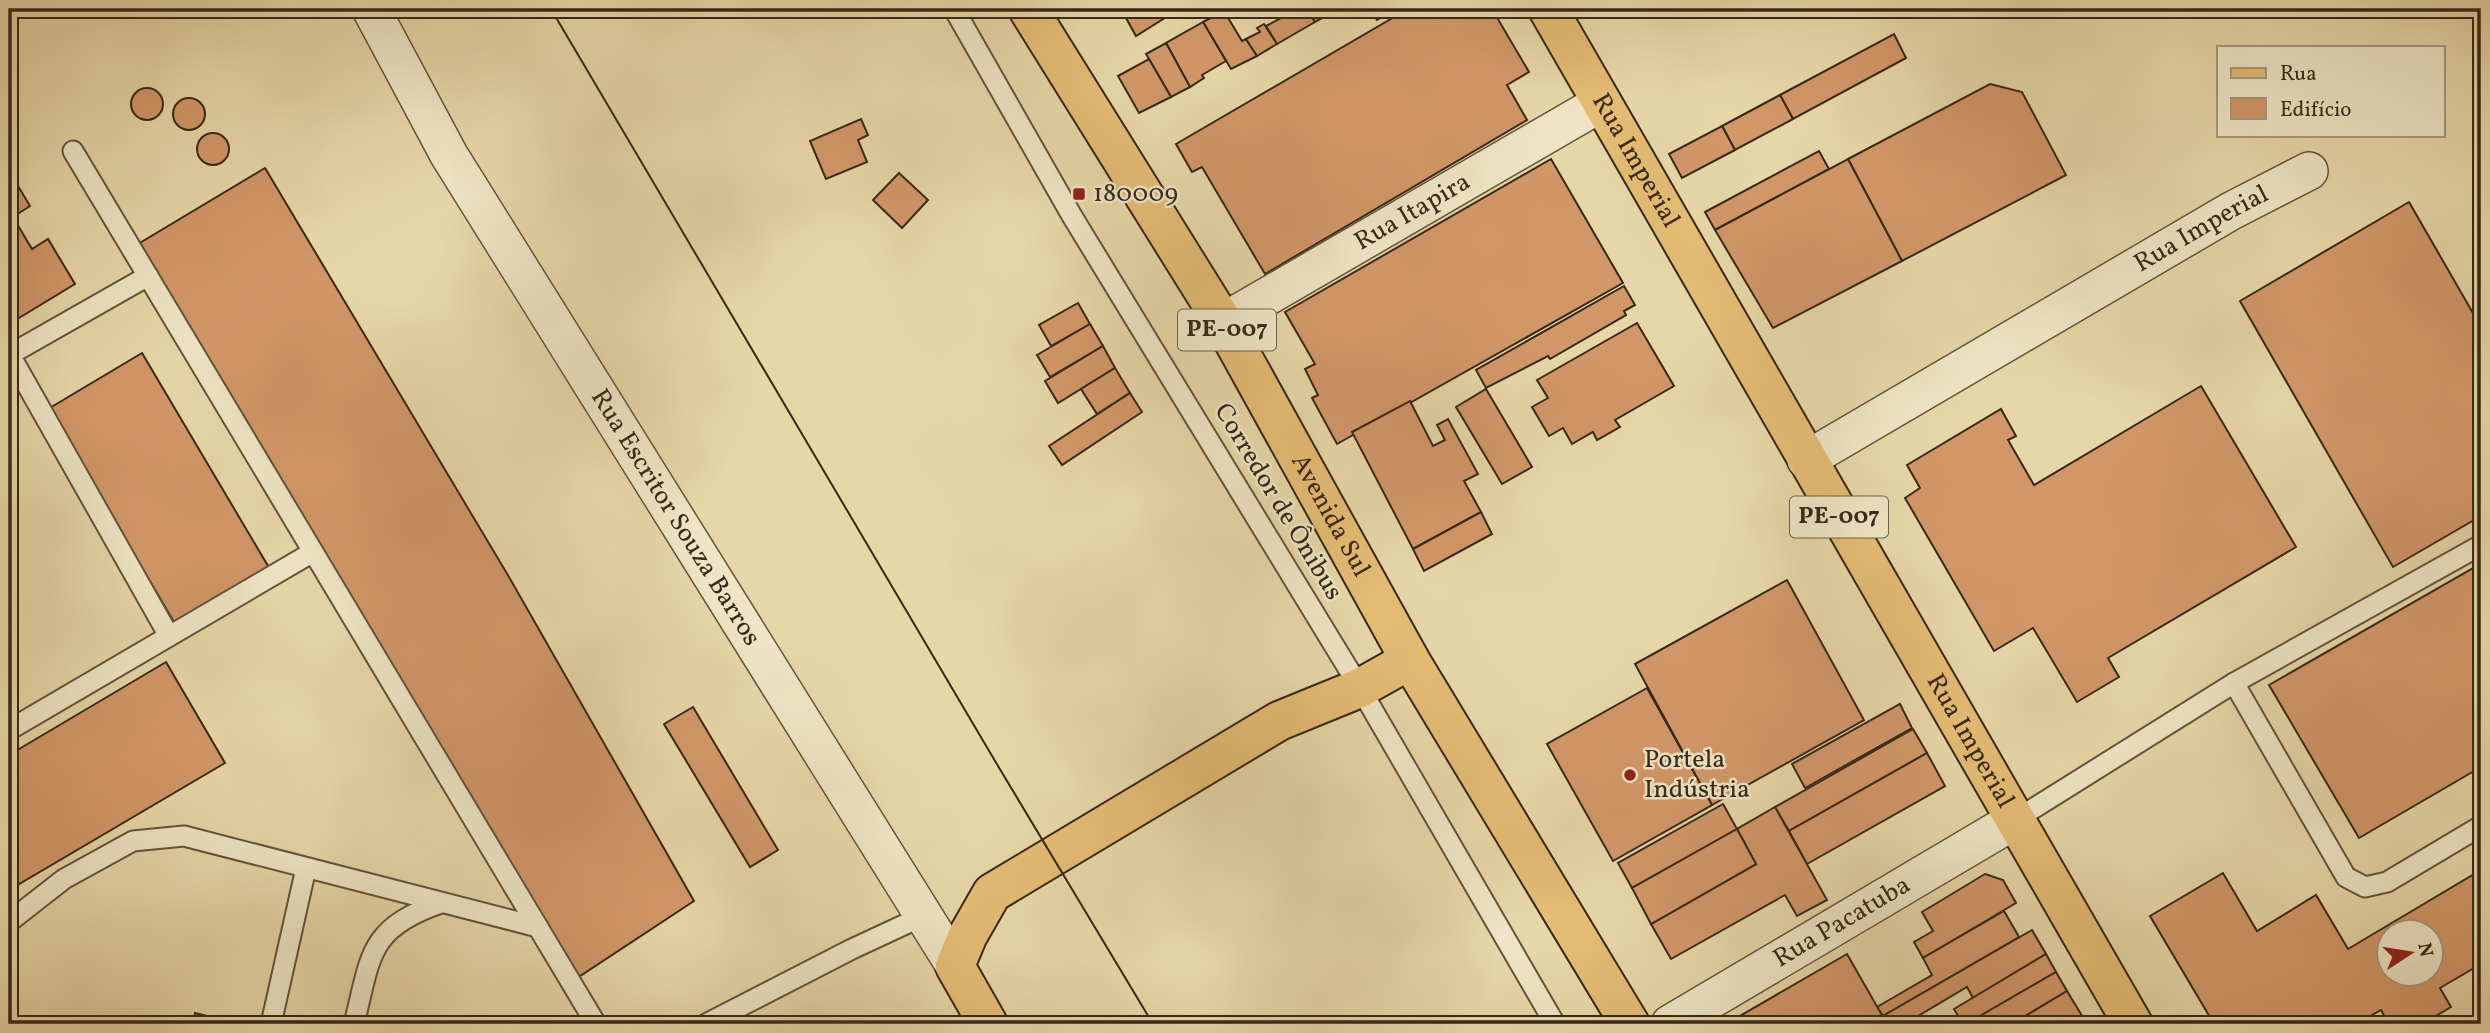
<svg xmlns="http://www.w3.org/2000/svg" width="2490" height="1033" font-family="Vollkorn,serif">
	<rect width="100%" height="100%" fill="#e7d7a8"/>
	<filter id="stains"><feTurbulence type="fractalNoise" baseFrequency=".00286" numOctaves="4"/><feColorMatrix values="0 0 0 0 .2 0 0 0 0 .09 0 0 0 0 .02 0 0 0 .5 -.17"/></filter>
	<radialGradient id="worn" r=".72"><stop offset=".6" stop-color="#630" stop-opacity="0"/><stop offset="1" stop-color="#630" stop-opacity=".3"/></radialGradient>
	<!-- building -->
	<g fill="#d29769" stroke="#372818" stroke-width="2" fill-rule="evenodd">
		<polygon points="1121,9 1164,9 1168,16 1136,36"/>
		<polygon points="1298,9 1307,9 1315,22 1277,44 1266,26"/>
		<polygon points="1307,9 1339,9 1315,22"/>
		<polygon points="1370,9 1396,9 1377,20"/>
		<polygon points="1408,9 1492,9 1529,72 1507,85 1527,120 1265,274 1202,167 1192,172 1176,144"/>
		<polygon points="1224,11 1242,41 1246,39 1257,56 1231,69 1203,22"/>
		<polygon points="1203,22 1226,61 1202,75 1204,78 1190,87 1166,43"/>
		<polygon points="1264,24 1277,44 1257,56 1246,39 1260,32 1257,28"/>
		<polygon points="1894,34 1906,58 1793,119 1780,95"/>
		<polygon points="1166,43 1190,87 1171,97 1146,54"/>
		<polygon points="1149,59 1171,97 1139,113 1118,76"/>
		<polygon points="1990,84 2022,92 2066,175 1902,261 1848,159"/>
		<circle cx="147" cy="104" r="16"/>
		<polygon points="1780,95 1793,119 1735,150 1722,126"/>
		<circle cx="189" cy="114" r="16"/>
		<polygon points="861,119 868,135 858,140 867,162 826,179 810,141"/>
		<polygon points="1722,126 1735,150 1682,178 1669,154"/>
		<circle cx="213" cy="149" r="16"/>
		<polygon points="1819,151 1829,169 1715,230 1705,212"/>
		<polygon points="1551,159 1623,283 1337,444 1312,398 1318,395 1305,369 1315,364 1285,312"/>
		<polygon points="1848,159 1902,261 1773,328 1715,230"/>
		<polygon points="265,168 509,577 694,901 571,982 133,247"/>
		<polygon points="899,173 928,200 902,228 873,200"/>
		<polygon points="15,181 30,206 13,217 32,249 48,239 75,284 9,324 9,184"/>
		<polygon points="2409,202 2481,327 2481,516 2393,567 2240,301"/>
		<polygon points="1624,286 1635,305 1624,311 1626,315 1550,359 1548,356 1486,388 1476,370"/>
		<polygon points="1078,303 1090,324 1051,346 1039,325"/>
		<polygon points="1637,323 1674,386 1615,420 1620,427 1597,440 1593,432 1572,444 1563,428 1549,436 1532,407 1548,398 1537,380"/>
		<polygon points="1090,324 1103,346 1050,377 1037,355"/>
		<polygon points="1103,346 1115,368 1058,403 1045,381"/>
		<polygon points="142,353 271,571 177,627 48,409"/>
		<polygon points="1115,368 1130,393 1097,414 1081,389"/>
		<polygon points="2201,386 2296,547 2108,658 2119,677 2077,702 2033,628 1994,651 1905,498 1920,488 1907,465 2001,409 2016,436 2008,440 2034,485"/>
		<polygon points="1486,389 1532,467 1502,484 1456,407"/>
		<polygon points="1130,393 1142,412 1062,465 1049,446"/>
		<polygon points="1410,401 1433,446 1445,440 1437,425 1448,419 1478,474 1464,481 1481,512 1413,549 1352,432"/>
		<polygon points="1481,512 1492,534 1424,571 1413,549"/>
		<polygon points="2481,551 2481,767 2359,838 2269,685 2480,564 2475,554"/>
		<polygon points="1787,580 1864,720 1712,805 1635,664"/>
		<polygon points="166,662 225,763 9,890 9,755"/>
		<polygon points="1647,688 1712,805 1613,861 1547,744"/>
		<polygon points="1900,704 1912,728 1805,788 1792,764"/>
		<polygon points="693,707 778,850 750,867 664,724"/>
		<polygon points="1913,729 1927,753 1789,831 1775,807"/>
		<polygon points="1927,753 1945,786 1807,864 1789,831"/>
		<polygon points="1723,804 1737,829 1632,888 1618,863"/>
		<polygon points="1775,807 1827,900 1797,916 1785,895 1671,959 1651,924 1756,864 1737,829"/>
		<polygon points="1737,829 1756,864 1651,924 1632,888"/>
		<path d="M2481,870V964L2440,988L2451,1007L2422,1024H2389L2381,1010L2356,1024H2214L2150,916L2223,873L2257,931L2316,895L2348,949ZM2388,932H2430V974H2388Z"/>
		<polygon points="1985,874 2003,880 2016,903 1923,958 1914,942 1933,931 1922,912"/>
		<polygon points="2004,911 2019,937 1883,1016 1877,1007 1932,975 1923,958"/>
		<polygon points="2032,930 2046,954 1973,998 1967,987 1908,1022 1909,1024 1887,1024 1883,1016"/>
		<polygon points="1847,954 1887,1024 1726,1024"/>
		<polygon points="2046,954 2056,972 1967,1024 1963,1024 1954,1009"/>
		<polygon points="2056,972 2067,991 2012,1024 1966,1024"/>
		<polygon points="2067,991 2087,1024 2012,1024"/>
		<polygon points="195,1013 235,1023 234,1024 193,1024"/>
		<polygon points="2481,1013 2481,1024 2462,1024 2472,1018"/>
	</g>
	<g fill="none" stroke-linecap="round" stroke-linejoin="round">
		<!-- lane casing -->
		<g stroke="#63543c" stroke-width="23">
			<g id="lane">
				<polyline points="954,9 1072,216 1360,688 1555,1024"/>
				<polyline points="73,151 596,1024"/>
				<polyline points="9,355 148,276"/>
				<polyline points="10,355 169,636"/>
				<polyline points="2234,683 2346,877 2365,887 2387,882 2481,826"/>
				<polyline points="9,730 313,552"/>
				<polyline points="2015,820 2234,683 2481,545"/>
				<polyline points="9,922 64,879 133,841 184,836 538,927"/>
				<polyline points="271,1024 306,868"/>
				<path d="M354,1024C371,957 367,928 441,903"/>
				<polyline points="706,1024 852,949 923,916"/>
			</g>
		</g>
		<!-- street casing -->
		<g stroke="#63543c" stroke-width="40">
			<g id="street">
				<path id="s1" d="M371,9L449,155L955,966"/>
				<path id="s2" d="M1223,322L1601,103"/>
				<path id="s3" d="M1806,460L2231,211L2309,171"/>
				<path id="s4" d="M1670,1024L2015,820"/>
			</g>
		</g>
		<!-- primary casing -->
		<g stroke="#372818" stroke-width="42">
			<polyline id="primary" points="988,1024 955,966 968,935 992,893 1279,721 1360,688 1410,660"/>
		</g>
		<!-- highway casing -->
		<g stroke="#372818" stroke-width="42">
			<g id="highway">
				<path id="s5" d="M1028,9L1223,322L1410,660L1630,1024"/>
				<path id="s6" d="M1548,9L2133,1024"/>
			</g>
		</g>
		<!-- lane -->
		<use href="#lane" stroke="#efe5c6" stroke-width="19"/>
		<!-- street -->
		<use href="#street" stroke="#efe5c6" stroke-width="37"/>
		<!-- primary -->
		<use href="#primary" stroke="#e4bc74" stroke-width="38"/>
		<!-- highway -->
		<use href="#highway" stroke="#e4bc74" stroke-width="38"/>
		<!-- tram -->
		<polyline stroke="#372818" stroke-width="2" points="551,9 998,766 1153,1024"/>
	</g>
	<!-- markers -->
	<g fill="#8f2418" stroke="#efe5c6" stroke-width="2.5">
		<rect x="1072" y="187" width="14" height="14" rx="3.5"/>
		<circle cx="1630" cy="775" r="7"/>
	</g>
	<g text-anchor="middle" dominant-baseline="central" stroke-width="5" stroke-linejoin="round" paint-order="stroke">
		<!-- shield labels -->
		<g fill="#efe5c6" stroke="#6e614c" stroke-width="2">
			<rect x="1178" y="309.5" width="98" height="41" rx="5"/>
			<rect x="1790" y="496.5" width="98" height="41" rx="5"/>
		</g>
		<g font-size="24" font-weight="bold" fill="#372818">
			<text x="1227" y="330">PE-007</text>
			<text x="1839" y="517">PE-007</text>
		</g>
		<!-- street labels -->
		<g font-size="26" fill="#372818" stroke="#efe5c6">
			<text stroke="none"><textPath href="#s6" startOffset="175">Rua Imperial</textPath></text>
			<text stroke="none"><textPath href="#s2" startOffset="219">Rua Itapira</textPath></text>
			<text stroke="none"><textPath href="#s3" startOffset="458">Rua Imperial</textPath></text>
			<text transform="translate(1278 502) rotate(59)">Corredor de Ônibus</text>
			<text stroke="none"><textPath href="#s5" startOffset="590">Avenida Sul</textPath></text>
			<text stroke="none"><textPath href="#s1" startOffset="593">Rua Escritor Souza Barros</textPath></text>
			<text stroke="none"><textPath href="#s6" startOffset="845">Rua Imperial</textPath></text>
			<text stroke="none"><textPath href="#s4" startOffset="200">Rua Pacatuba</textPath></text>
		</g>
		<!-- poi labels -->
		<g font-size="26" fill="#372818" stroke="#efe5c6" text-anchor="start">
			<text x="1093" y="194">180009</text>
			<text x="1644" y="760">Portela<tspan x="1644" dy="30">Indústria</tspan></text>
		</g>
	</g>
	<!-- margin -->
	<rect width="2490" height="1033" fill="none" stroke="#e7d7a8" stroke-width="35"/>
	<rect x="10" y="10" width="2469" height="1012" fill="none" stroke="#372818" stroke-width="3.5"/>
	<rect x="18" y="18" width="2455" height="998" fill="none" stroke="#372818" stroke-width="2"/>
	<!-- legend -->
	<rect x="2217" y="46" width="228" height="91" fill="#efe5c6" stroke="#a59980" stroke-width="2"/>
	<rect x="2231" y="68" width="35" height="10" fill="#e4bc74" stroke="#a59980" stroke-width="2"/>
	<text x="2280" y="80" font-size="21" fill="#372818">Rua</text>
	<rect x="2231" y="98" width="35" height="21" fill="#d29769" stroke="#a59980" stroke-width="2"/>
	<text x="2280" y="116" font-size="21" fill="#372818">Edifício</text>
	<!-- north arrow -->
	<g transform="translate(2410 953) rotate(78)"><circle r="33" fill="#efe5c6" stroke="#a59980" stroke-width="2"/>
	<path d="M0-5L12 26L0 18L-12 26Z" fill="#8f2418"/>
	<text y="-10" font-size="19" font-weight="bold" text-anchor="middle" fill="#372818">N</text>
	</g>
	<rect width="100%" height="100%" filter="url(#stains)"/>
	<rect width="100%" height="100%" fill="url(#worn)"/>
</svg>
